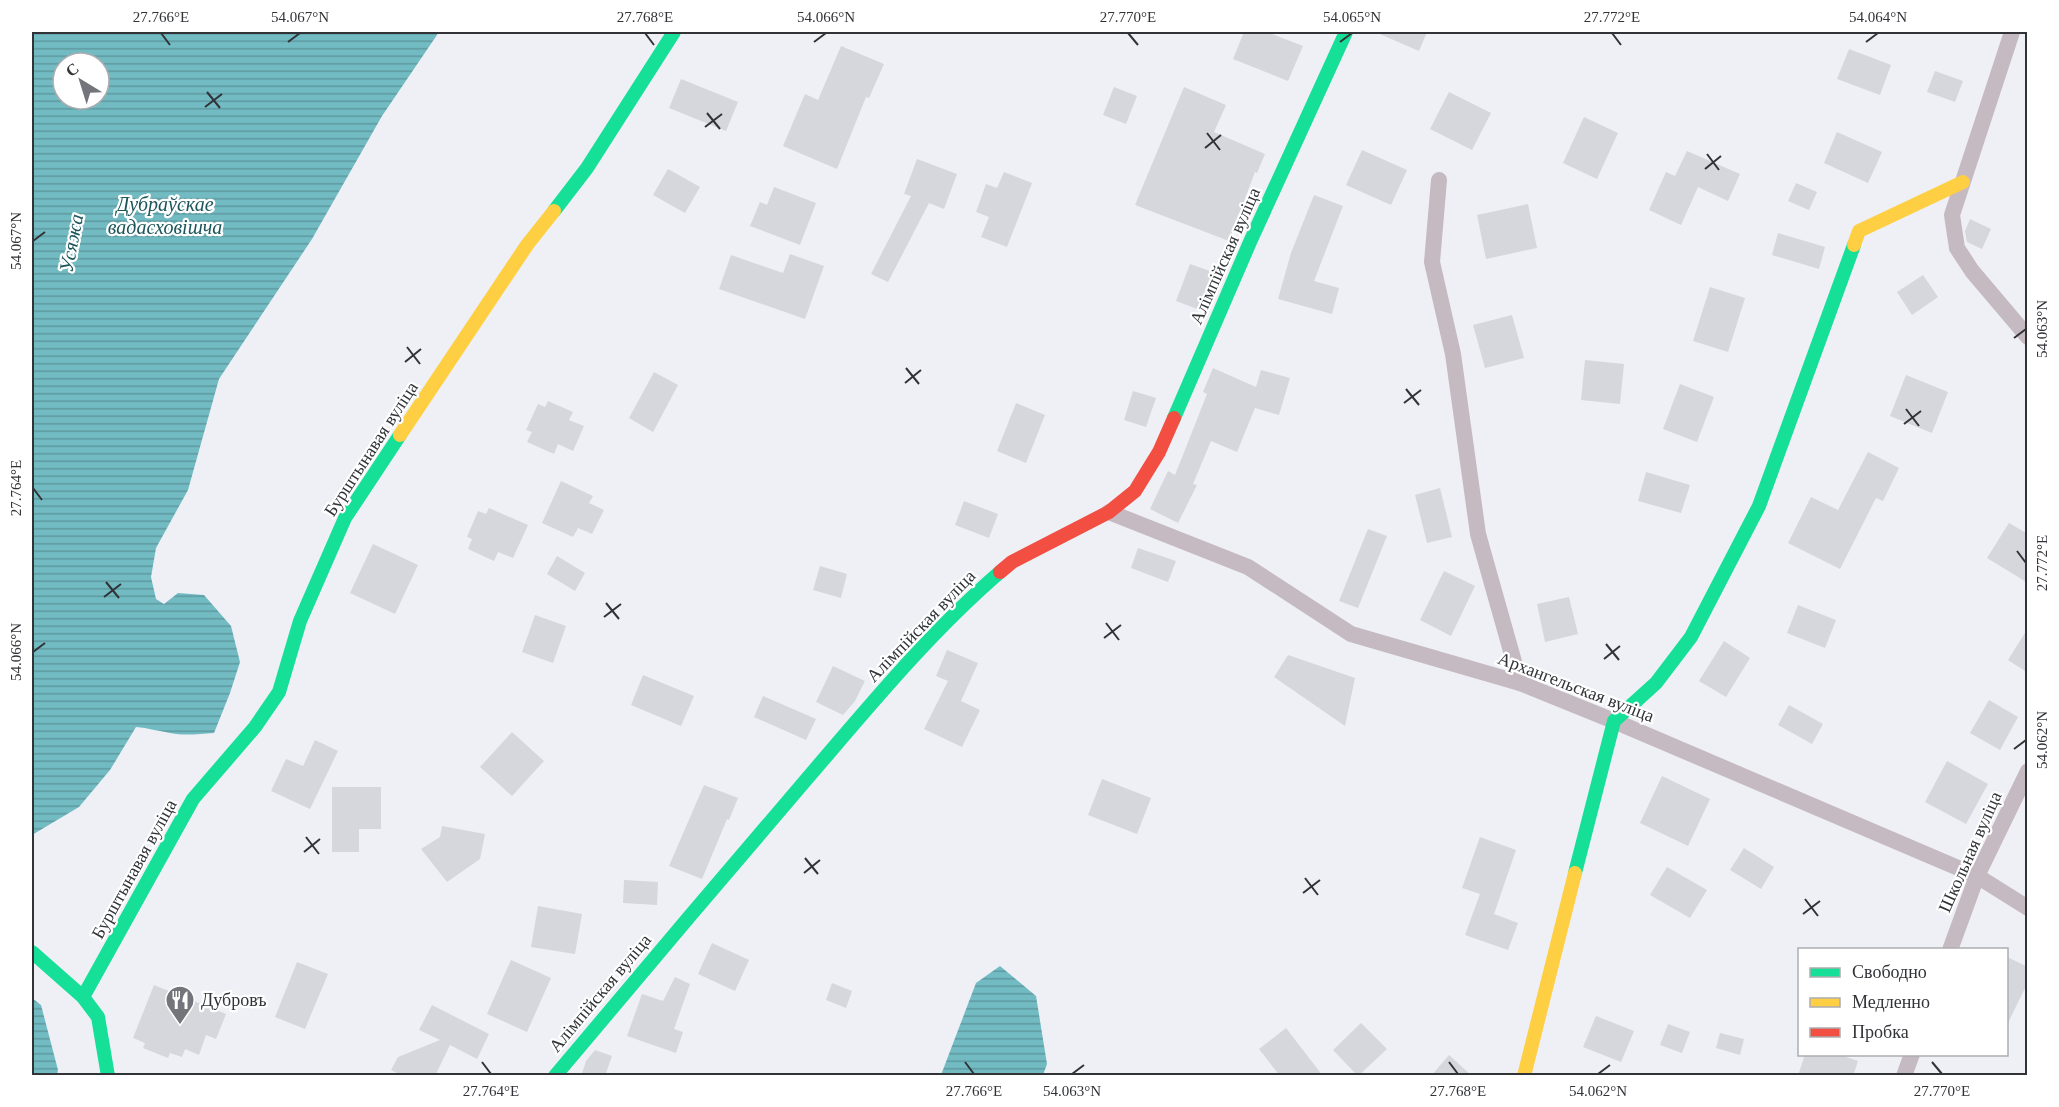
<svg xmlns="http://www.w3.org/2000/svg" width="2059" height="1107" font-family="'Times New Roman',serif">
	<defs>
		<pattern id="water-rules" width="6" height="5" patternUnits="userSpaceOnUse" patternTransform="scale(1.5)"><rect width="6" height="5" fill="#72bbc3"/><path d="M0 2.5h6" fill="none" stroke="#5e999f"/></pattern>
	</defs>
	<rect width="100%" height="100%" fill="#eef0f6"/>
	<!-- water -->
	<g fill="url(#water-rules)" fill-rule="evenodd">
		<path d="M32,32H439L382,116L312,239L219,379L188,490L156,548L151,577L156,599L164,604L178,593L204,595L231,626L240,662L230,693L214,733C199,734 185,736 170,733C158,731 148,728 136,727L110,770L79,807L32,835ZM63,63H99V99H63Z"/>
		<polygon points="1000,966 1036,996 1047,1064 1043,1075 941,1075 976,983"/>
		<polygon points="32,998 41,1005 58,1070 57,1075 32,1075"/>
	</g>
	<!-- building -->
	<g fill="#d5d7dc">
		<polygon points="1244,32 1267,32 1303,46 1288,81 1233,59"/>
		<polygon points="1375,32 1427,32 1419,51"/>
		<polygon points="841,46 884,64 869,98 866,97 837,169 783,146 805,94 818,100"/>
		<polygon points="1849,49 1891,65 1880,95 1837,79"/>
		<polygon points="1935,71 1963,81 1955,102 1927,92"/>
		<polygon points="681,79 738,102 726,131 669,108"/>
		<polygon points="1114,87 1137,96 1126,124 1103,115"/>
		<polygon points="1184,87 1226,105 1214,132 1265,154 1257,173 1255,172 1229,241 1135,205"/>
		<polygon points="1449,92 1491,113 1472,150 1430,129"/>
		<polygon points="1584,117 1618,133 1597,179 1563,163"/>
		<polygon points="1837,132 1882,152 1868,183 1824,163"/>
		<polygon points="1362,150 1407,170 1391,205 1346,185"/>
		<polygon points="1687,151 1740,174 1728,201 1698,187 1681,225 1649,210 1666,172 1675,176"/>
		<polygon points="917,159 957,174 944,209 929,203 888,282 871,274 911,196 904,194"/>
		<polygon points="668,169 700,187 685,213 653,195"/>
		<polygon points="1004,172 1032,183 1007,247 981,237 989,217 976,212 986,184 997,188"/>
		<polygon points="1796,183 1817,192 1809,210 1788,201"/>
		<polygon points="774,187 816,203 800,245 750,226 760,202 767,205"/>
		<polygon points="1314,195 1343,206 1314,281 1339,288 1332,314 1278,299 1291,253"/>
		<polygon points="1528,204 1537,248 1486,259 1477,215"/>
		<polygon points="1970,219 1991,229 1982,249 1967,242 1965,231"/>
		<polygon points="1778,233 1825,247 1819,269 1772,255"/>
		<polygon points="790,254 824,266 805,319 719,289 731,255 783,273"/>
		<polygon points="1190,264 1213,272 1200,310 1176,301"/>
		<polygon points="1923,275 1938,297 1912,315 1897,292"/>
		<polygon points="1710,287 1745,298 1728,352 1693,341"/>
		<polygon points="1512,315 1524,358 1485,368 1473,325"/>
		<polygon points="1585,360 1624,364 1620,404 1581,400"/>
		<polygon points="1213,368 1256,387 1261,370 1290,378 1279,415 1255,408 1237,452 1211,441 1193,484 1197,485 1178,523 1150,509 1168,471 1175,475 1207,394 1203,392"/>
		<polygon points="654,372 678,385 653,432 629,418"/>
		<polygon points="1906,375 1948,392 1932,433 1890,416"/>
		<polygon points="1680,384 1714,397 1697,442 1663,429"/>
		<polygon points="1133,391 1156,398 1146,427 1124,420"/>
		<polygon points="548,401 573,412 569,420 584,426 573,451 558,444 554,454 527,442 532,432 526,430 538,404 545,407"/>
		<polygon points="1016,403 1045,415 1026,463 997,451"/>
		<polygon points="1868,452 1899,468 1883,501 1876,498 1840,569 1788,543 1811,497 1838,510"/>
		<polygon points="1646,472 1690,485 1681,513 1638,501"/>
		<polygon points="561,481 593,496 589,503 604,510 592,534 578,528 573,537 542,523"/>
		<polygon points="1440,488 1452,537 1427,543 1415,495"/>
		<polygon points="964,501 998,514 989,538 955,525"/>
		<polygon points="489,508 528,525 513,558 498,552 494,561 468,549 472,539 467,537 478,511 486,514"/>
		<polygon points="2009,523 2028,534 2028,583 1987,558"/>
		<polygon points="1368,529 1387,536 1358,608 1339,601"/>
		<polygon points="373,544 418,565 395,614 350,593"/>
		<polygon points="1138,548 1176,561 1168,582 1131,568"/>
		<polygon points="557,556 585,573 575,591 547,574"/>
		<polygon points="820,566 847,574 841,598 813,590"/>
		<polygon points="1444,571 1475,586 1451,636 1420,620"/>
		<polygon points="1569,597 1578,634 1545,642 1537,604"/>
		<polygon points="1798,605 1836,620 1825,648 1787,633"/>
		<polygon points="535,615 566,626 553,663 522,652"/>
		<polygon points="2028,628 2028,673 2008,660"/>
		<polygon points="1724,641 1750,658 1726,697 1699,681"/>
		<polygon points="947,650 978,663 961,701 980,710 962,747 924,729 948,681 936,676"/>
		<polygon points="1288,655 1355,678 1345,726 1274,677"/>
		<polygon points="833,666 865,681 855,701 843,715 816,702"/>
		<polygon points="643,675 694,696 681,726 631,705"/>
		<polygon points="763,696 816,719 806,740 754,717"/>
		<polygon points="1989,700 2018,717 2000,750 1970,733"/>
		<polygon points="1789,705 1823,724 1812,744 1778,725"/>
		<polygon points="512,732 544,761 512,796 480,767"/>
		<polygon points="315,740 338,751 310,809 271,791 286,759 303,766"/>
		<polygon points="1947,761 1988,784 1966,824 1925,802"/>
		<polygon points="1662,776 1710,799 1688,846 1640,823"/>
		<polygon points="1102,779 1151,798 1137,834 1088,815"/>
		<polygon points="704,785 738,798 729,820 727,819 702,879 669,866"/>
		<polygon points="332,787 381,787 381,829 359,829 359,852 332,852"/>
		<polygon points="442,826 485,834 480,859 447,882 421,849 440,837"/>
		<polygon points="1480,837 1516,850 1494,914 1518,923 1508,950 1465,935 1480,894 1462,888"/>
		<polygon points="1744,848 1774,867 1761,889 1730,870"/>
		<polygon points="1667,867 1707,890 1690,918 1650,895"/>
		<polygon points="624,880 658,882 657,905 623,903"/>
		<polygon points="538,906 582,914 575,954 531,947"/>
		<polygon points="712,943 749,960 735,991 698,974"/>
		<polygon points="2007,957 2028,967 2028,982 2007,1025"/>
		<polygon points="511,960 551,978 527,1032 487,1014"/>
		<polygon points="297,962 328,974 305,1029 275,1017"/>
		<polygon points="675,977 690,984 674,1029 683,1032 676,1053 627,1036 642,994 663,1001"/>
		<polygon points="832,983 852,991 846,1008 826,1000"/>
		<polygon points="154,985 226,1014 216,1039 206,1035 199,1055 185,1049 182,1057 170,1053 168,1058 143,1048 145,1043 133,1038"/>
		<polygon points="432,1005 489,1034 477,1059 450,1045 435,1076 403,1076 391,1070 398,1057 440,1040 419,1030"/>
		<polygon points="1596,1016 1634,1031 1621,1062 1583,1047"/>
		<polygon points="1361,1023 1387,1049 1358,1076 1333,1050"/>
		<polygon points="1668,1024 1690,1032 1682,1053 1660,1045"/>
		<polygon points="1286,1028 1323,1076 1280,1076 1259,1049"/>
		<polygon points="1720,1033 1744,1039 1740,1055 1716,1048"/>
		<polygon points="595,1050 612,1056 605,1076 581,1076 586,1061"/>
		<polygon points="1805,1054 1838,1054 1858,1061 1853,1076 1798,1076"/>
		<polygon points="1449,1055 1472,1076 1431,1076"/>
	</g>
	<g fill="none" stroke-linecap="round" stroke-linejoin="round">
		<!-- street -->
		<g stroke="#c6bac2" stroke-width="16">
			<polyline points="2012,32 1952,215 1957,248 1972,271 2028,337"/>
			<polyline points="1439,180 1432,262 1453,354 1478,534 1520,683"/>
			<polyline points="1109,512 1248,567 1351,634 1520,683 1614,721 1977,876 2028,908"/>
			<polyline points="1950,950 1977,876 2028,771"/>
			<polyline points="1904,1076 1912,1054"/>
		</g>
		<!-- fast -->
		<g stroke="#16e098" stroke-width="14">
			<polyline points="554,211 587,168 674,32"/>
			<polyline points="1174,418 1250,242 1346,32"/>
			<polyline points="1575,873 1614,721 1656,683 1691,637 1759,506 1854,245"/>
			<polyline points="32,952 83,997 98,1017 108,1076"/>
			<polyline points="83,997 193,799 255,727 279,692 300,621 345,518 400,435"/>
			<path d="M555,1076C638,977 721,879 805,781C867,709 928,634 1000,572"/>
		</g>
		<!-- slow -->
		<g stroke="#ffcf43" stroke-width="14">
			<polyline points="1854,245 1859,231 1963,182"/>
			<polyline points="400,435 527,245 554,211"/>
			<polyline points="1524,1076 1575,873"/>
		</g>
		<!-- jam -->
		<polyline stroke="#f24e42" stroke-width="14" points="1000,572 1012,562 1109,512 1135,491 1159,452 1174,418"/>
	</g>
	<!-- ticks -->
	<path fill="none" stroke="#313337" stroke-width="2" d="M161,33L170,45M645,33L654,45M1128,33L1138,45M1612,33L1621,45M288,42L300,33M814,42L826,33M1340,42L1352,33M1866,42L1878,33M207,92L220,108M205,107L222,94M707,113L720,129M705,127L722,114M1207,133L1220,150M1205,148L1221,135M1707,154L1719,170M1705,169L1721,156M33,241L45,232M2014,338L2026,329M407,347L420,364M405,362L421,349M906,368L919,384M905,383L921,370M1406,389L1419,405M1404,403L1421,390M1906,409L1919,426M1904,424L1921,411M33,488L42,500M2017,551L2026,563M106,582L119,598M104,597L121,584M606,603L619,619M604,617L621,604M1106,623L1119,640M1104,638L1121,625M1606,644L1619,660M33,652L45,643M1604,659L1620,646M2014,749L2026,740M306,837L319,854M304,852L320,839M805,858L818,874M804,873L820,860M1305,878L1318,895M1303,893L1320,880M1805,899L1818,916M1803,914L1820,901M482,1062L491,1074M965,1062L974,1074M1449,1062L1458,1074M1932,1062L1942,1074M1072,1074L1084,1065M1598,1074L1610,1065"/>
	<!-- icons -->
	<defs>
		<g id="restaurant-pin" transform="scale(1.5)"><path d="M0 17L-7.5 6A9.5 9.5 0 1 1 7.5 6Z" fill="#73757a" stroke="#fff"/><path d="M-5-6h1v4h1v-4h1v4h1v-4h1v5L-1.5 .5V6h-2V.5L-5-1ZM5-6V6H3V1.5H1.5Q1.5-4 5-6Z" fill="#fff"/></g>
	</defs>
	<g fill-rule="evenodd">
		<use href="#restaurant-pin" x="180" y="1000"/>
	</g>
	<g text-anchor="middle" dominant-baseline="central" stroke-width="4.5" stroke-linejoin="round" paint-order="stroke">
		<!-- street labels -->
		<g font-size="18" fill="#313337" stroke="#fff">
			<text transform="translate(1225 256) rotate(-66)">Алімпійская вуліца</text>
			<text transform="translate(371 449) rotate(-57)">Бурштынавая вуліца</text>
			<text transform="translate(921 626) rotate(-46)">Алімпійская вуліца</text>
			<text transform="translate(1576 687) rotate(21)">Архангельская вуліца</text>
			<text transform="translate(1970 852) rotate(-66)">Школьная вуліца</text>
			<text transform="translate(134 869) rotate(-61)">Бурштынавая вуліца</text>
			<text transform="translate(600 993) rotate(-50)">Алімпійская вуліца</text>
		</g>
		<!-- poi labels -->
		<g font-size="18" fill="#313337" stroke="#fff" text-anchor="start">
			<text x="201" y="1000">Дубровъ</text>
		</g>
		<!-- water labels -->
		<g font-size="20" font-style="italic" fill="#1b555a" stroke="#fff">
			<text x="165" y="204">Дубраўскае<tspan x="165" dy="23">вадасховішча</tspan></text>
			<text transform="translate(71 243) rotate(-79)">Усяжа</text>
		</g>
	</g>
	<!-- border -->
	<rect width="2059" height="1107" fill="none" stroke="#ffffff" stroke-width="66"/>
	<!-- legend -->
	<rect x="1798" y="948" width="210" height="108" fill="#ffffff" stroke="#adadaf" stroke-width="1.5"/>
	<rect x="1810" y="968" width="30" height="9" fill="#16e098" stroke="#adadaf" stroke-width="1.5"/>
	<text x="1852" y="978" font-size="18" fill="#313337">Свободно</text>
	<rect x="1810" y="998" width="30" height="9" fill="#ffcf43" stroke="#adadaf" stroke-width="1.5"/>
	<text x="1852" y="1008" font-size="18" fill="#313337">Медленно</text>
	<rect x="1810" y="1028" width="30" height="9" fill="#f24e42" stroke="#adadaf" stroke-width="1.5"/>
	<text x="1852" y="1038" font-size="18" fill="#313337">Пробка</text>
	<!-- north arrow -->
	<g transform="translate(81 81) rotate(322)"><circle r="28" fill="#ffffff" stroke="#adadaf" stroke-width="1.5"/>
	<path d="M0-4.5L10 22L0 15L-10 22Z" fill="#73757a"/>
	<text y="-9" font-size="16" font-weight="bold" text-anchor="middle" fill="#313337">С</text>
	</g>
	<rect x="33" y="33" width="1993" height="1041" fill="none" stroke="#313337" stroke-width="2"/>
	<g font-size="15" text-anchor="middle" fill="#313337">
		<text x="161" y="22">27.766°E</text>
		<text x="300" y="22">54.067°N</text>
		<text x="645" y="22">27.768°E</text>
		<text x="826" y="22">54.066°N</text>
		<text x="1128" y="22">27.770°E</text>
		<text x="1352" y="22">54.065°N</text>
		<text x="1612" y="22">27.772°E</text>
		<text x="1878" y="22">54.064°N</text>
		<text transform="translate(16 241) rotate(-90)" y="5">54.067°N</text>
		<text transform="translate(2042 329) rotate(-90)" y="5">54.063°N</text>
		<text transform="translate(16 488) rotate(-90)" y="5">27.764°E</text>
		<text transform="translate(2042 563) rotate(-90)" y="5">27.772°E</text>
		<text transform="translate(16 652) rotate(-90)" y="5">54.066°N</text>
		<text transform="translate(2042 740) rotate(-90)" y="5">54.062°N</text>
		<text x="491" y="1096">27.764°E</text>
		<text x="974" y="1096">27.766°E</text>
		<text x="1072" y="1096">54.063°N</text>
		<text x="1458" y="1096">27.768°E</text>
		<text x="1598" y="1096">54.062°N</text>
		<text x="1942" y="1096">27.770°E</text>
	</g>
</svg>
